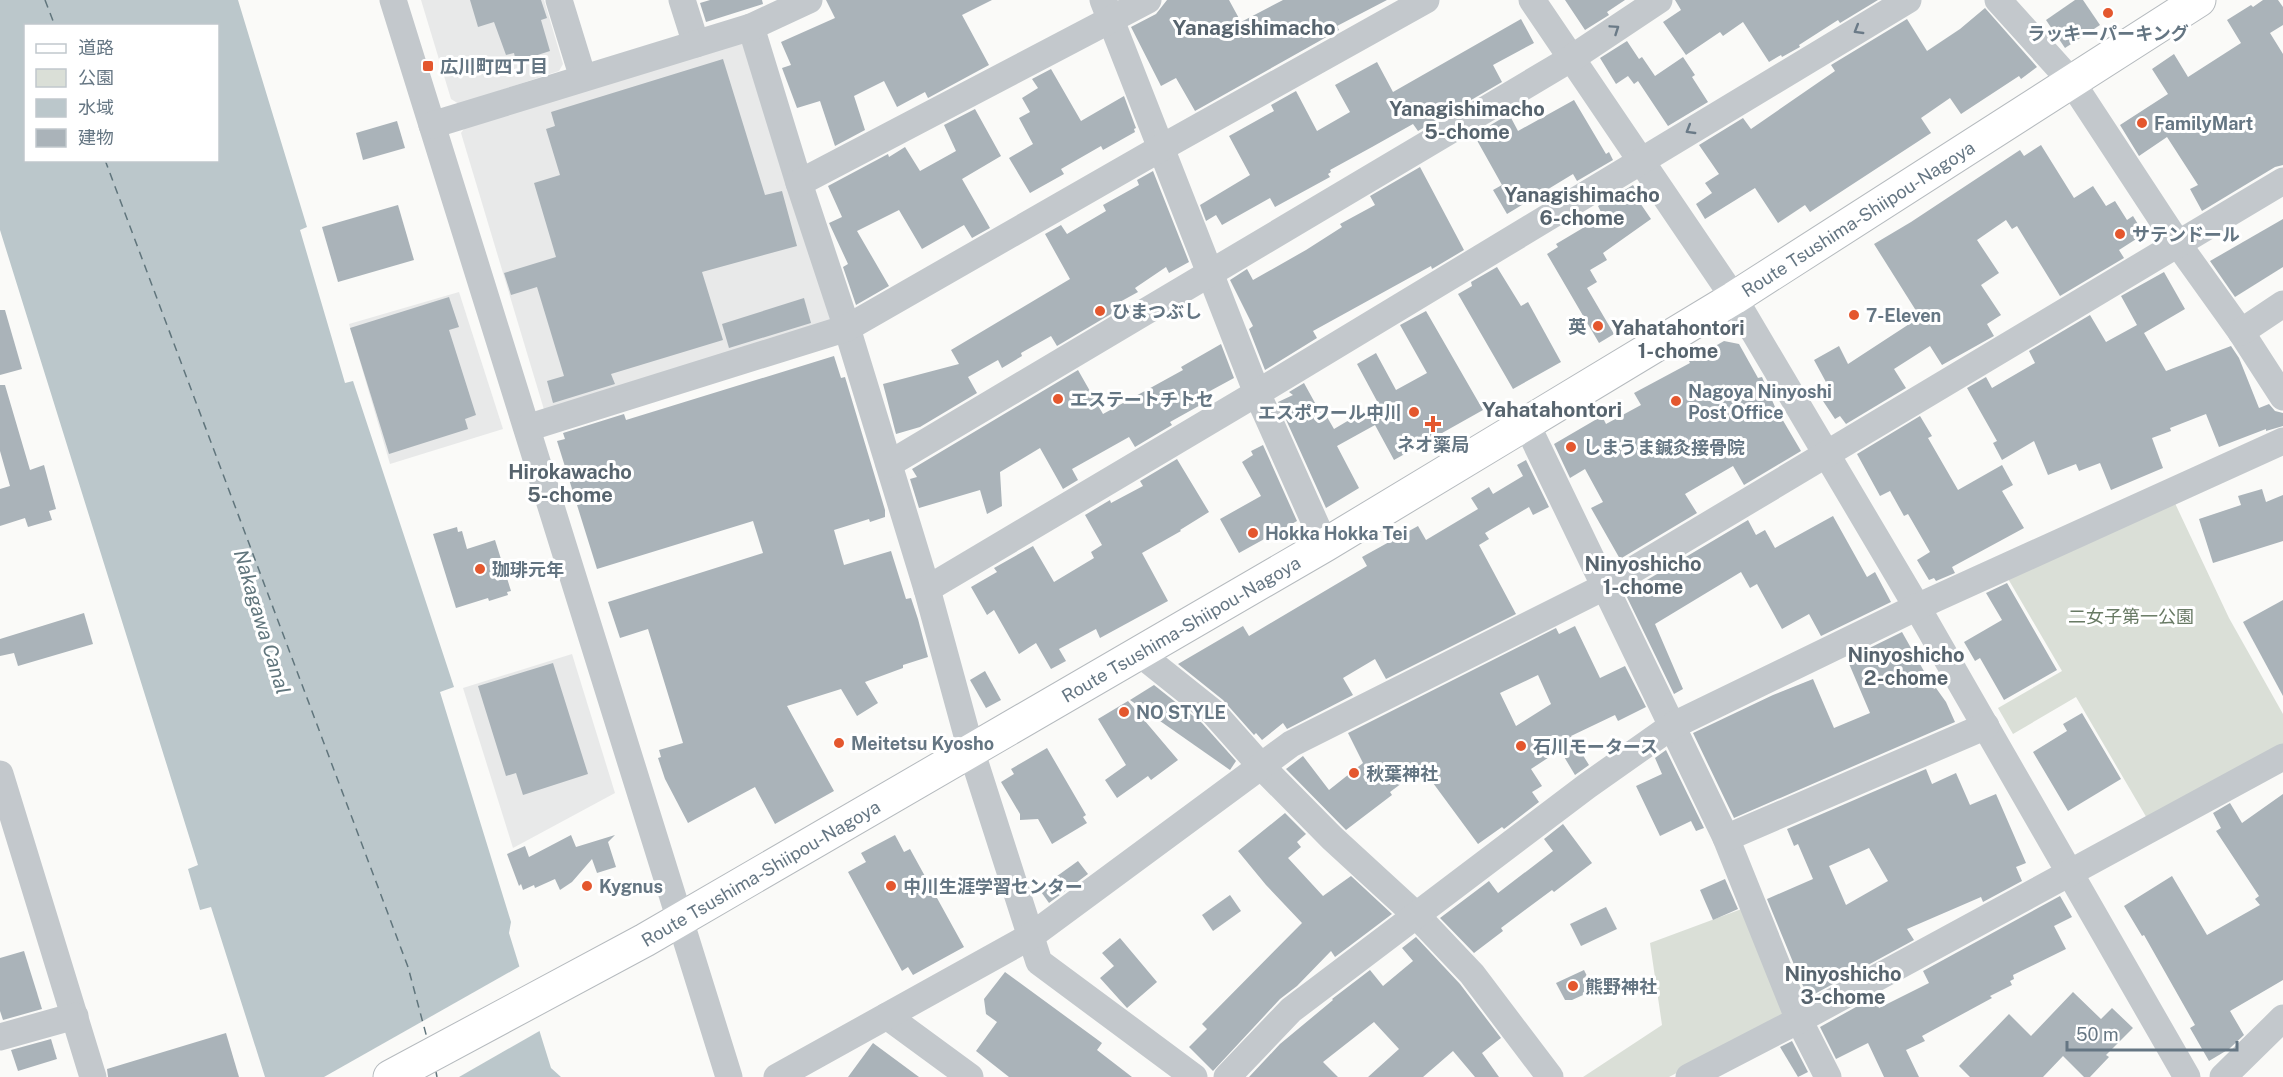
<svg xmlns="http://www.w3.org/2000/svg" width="2283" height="1077" font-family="'Public Sans','Noto Sans JP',sans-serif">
	<rect width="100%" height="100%" fill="#fafaf8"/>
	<!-- built -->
	<g fill="#e8e9e9">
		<polygon points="421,0 544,0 563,64 559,71 459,104 451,99"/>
		<polygon points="742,42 832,323 545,413 461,133 466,126"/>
		<polygon points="459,292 503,429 390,464 349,324"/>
		<polygon points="572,654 615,793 513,848 463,688"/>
	</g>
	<!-- green -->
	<g fill="#dadfd7">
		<polygon points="2173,499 2229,618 2283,714 2283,748 2148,820 2076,697 2013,734 1998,708 2062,671 2007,577"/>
		<polygon points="1747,907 1785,1016 1669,1077 1583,1077 1662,1025 1650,943"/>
	</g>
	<!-- water -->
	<path fill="#bbc7cb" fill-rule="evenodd" d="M0,0H238L307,227L300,230L345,383L353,381L454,687L440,692L511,922L509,933L551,1068L561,1077H265L211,907L200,910L188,869L198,865L0,230ZM26,26H218V160H26Z"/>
	<!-- pier -->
	<polygon fill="#fafaf8" points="522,965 543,1029 459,1077 324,1077"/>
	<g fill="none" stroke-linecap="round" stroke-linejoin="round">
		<!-- ferry -->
		<g stroke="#60757c" stroke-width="1.5" stroke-dasharray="8 6" stroke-linecap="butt">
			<polyline points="45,0 55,26"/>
			<polyline points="105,160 408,967 427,1038"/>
			<polyline points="436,1072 437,1077"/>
		</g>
	</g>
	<!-- building -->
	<g fill="#aab3b9" fill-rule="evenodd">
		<polygon points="470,0 541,0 547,18 541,20 550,51 516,62 514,53 506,55 494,22 478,27"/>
		<polygon points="710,0 762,0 763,4 706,22 700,3"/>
		<polygon points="826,0 992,0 962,15 989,65 928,98 925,92 897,107 884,81 854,96 865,130 835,146 820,101 797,108 782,68 791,65 781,42 835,18"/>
		<polygon points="1167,0 1229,0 1241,22 1283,0 1387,0 1337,26 1339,30 1195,111 1176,78 1161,86 1131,27 1156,14"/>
		<polygon points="1565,0 1625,0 1607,12 1609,15 1585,30"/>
		<polygon points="1675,0 1878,0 1840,23 1838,20 1799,45 1800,47 1782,57 1781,55 1769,62 1743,22 1723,36 1720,32 1686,55 1663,22 1681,10"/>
		<polygon points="2075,0 2083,0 2100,25 2065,48 2046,20"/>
		<polygon points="2263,0 2278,0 2283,7 2283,25 2270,33 2283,54 2283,165 2275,167 2202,211 2190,189 2198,185 2167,137 2139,156 2120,125 2168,94 2152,69 2174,54 2188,77 2241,43 2227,20 2251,5 2253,7"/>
		<polygon points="1985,8 2037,67 2021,79 2019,76 1961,114 1950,98 1921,118 1931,133 1810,212 1805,205 1778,223 1755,188 1705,219 1696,204 1712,193 1705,183 1719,174 1699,145 1743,118 1751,129 1835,71 1831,65 1907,19 1927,51 1960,29"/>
		<polygon points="1521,19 1534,43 1493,65 1502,82 1418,131 1413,124 1372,147 1330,170 1331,172 1328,174 1330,177 1275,207 1270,198 1222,225 1216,215 1206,221 1200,205 1250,175 1229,136 1274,111 1271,105 1296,91 1317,131 1350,112 1335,85 1377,62 1393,92"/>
		<polygon points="1627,41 1639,59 1642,57 1655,76 1683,57 1695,75 1692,77 1708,102 1668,126 1638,81 1634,84 1628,76 1616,84 1600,58"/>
		<polygon points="723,59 765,195 782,191 797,246 702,272 723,340 611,374 615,384 553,403 547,381 564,376 537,287 511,295 504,273 556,257 534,183 560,175 546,129 555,126 551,112"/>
		<polygon points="1051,69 1081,121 1124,96 1136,128 1134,129 1135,132 1103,150 1101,146 1061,169 1064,174 1030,193 1009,158 1033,144 1019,118 1030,112 1022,98 1038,88 1032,79"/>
		<polygon points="1574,100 1606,154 1609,152 1613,160 1577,181 1573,174 1507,214 1493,190 1502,185 1474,135 1509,114 1518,131"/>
		<polygon points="975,109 1001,156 962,179 990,228 972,238 964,225 922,249 899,210 857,231 889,286 856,305 843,267 848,264 829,223 842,217 828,186 888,154 889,157 905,147 920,171 956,151 944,125"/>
		<polygon points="397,121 405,148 363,160 356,133"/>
		<polygon points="2041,145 2074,198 2093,186 2106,206 2115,201 2127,220 2133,216 2144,234 2119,250 2124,258 2060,296 2017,226 2012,229 2006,220 1977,240 1999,273 1981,285 2001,315 1987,324 1994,336 1942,365 1930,346 1894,369 1906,388 1846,424 1840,416 1835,419 1823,401 1833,395 1814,360 1839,346 1848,364 1920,317 1874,244 1911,222 2020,150 2024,156"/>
		<polygon points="1420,167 1464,250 1432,269 1431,266 1313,331 1317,338 1265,370 1249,329 1253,326 1230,280 1247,269 1253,280 1306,250 1342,227 1340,224 1375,205 1370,196"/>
		<polygon points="1153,171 1189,262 1169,273 1166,267 1135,288 1138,292 1118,303 1121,308 1057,346 1051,336 1021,353 1022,356 1002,368 998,360 968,377 977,393 920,427 896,434 883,384 959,364 951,350 1070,279 1045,234 1061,225 1067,234 1106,211 1103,205 1139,185 1137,180"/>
		<polygon points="1633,185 1641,199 1638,200 1651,219 1603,253 1607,260 1590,270 1597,282 1587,288 1614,334 1599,343 1547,254 1558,247 1556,244 1603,216 1598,206"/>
		<polygon points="398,205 414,260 338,282 322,227"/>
		<polygon points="2283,219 2283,267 2235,297 2210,261"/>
		<polygon points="1497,267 1521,306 1528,302 1561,362 1513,389 1458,294 1472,286 1471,282"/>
		<polygon points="2164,272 2185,309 2144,333 2166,371 2231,346 2239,358 2259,408 2269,404 2275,411 2283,413 2283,426 2266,431 2266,429 2219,447 2206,414 2170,428 2171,431 2152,438 2163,468 2111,490 2100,463 2079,471 2076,464 2048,475 2034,441 2002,460 1993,443 1997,441 1967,388 1986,377 1992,388 2035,363 2029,351 2090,315 2106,342 2137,325 2121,296"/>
		<polygon points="449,297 459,327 449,330 476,415 465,419 468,429 389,454 350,328"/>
		<polygon points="804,298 811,323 729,348 722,324"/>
		<polygon points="0,310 5,310 22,369 0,375"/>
		<polygon points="1426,311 1483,410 1394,460 1375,425 1337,446 1359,488 1326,508 1278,402 1293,395 1289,392 1304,383 1320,412 1323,410 1334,429 1378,403 1357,364 1376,353 1396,390 1427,373 1400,325"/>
		<polygon points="1724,341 1739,344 1758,378 1762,377 1775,407 1801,451 1744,485 1733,466 1685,494 1697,513 1620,559 1591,508 1603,502 1585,469 1570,478 1554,444 1602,416 1606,424 1641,405 1634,393 1690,363 1689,361"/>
		<polygon points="1221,344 1234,378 1210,391 1213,398 1170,422 1172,425 1135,447 1129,437 1072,469 1078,480 1063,489 1040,448 1000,472 1002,506 987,514 980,490 919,508 910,479 917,477 912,469 1078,370 1103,414 1183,370 1181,367"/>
		<polygon points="834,356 841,378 845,377 885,510 885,517 870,522 869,519 834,530 844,565 891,551 906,599 911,598 918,619 928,657 903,665 903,668 865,682 878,703 857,716 841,689 787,706 834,791 775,824 755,787 688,823 665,779 658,758 661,757 659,750 683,743 648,629 620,638 608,602 763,553 753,521 597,569 557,441 565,439 563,433 624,414 626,420"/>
		<polygon points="0,385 5,385 30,470 44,465 56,509 49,511 52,520 28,527 25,518 0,526 0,489 10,486 0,451"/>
		<polygon points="1920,416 1932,436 1928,438 1958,490 2002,465 2013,485 2002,491 2024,528 1952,567 1955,573 1936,581 1934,578 1929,580 1917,560 1930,552 1908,514 1904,516 1890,491 1880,496 1857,454"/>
		<polygon points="1263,445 1297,521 1239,553 1220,519 1261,496 1242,462 1253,455 1251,451"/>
		<polygon points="1177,459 1209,512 1180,530 1181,531 1142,553 1168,601 1100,638 1096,629 1059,649 1066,661 1051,669 1036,643 1019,654 994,610 987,615 971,587 997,572 994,568 1033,546 1054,582 1094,558 1091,552 1102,545 1085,515 1110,500 1111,503 1143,486 1140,481"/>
		<polygon points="1526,460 1549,507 1533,515 1529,507 1485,533 1489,539 1479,545 1516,614 1386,679 1375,659 1343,678 1353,695 1287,729 1283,723 1262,740 1256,733 1254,735 1223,700 1178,664 1243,626 1249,636 1367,566 1362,557 1418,526 1426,540 1478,509 1471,498 1489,487 1493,494 1523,476 1517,465"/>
		<polygon points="2262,489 2266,502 2283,495 2283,541 2213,563 2199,519 2241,505 2238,496"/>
		<polygon points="1833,516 1867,577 1875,572 1891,602 1821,636 1809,614 1782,629 1757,584 1750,588 1741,572 1655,624 1683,689 1674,694 1625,593 1748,520 1756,535 1765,530 1775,548"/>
		<polygon points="457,527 458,532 462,531 467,549 495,540 511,591 507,592 508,595 489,601 488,598 456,608 433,534"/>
		<polygon points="2007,583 2057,670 2004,700 1980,658 1975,661 1964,642 2002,620 1986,593"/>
		<polygon points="2283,600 2283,696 2243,622"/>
		<polygon points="84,613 93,644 18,666 14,653 0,656 0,639"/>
		<path d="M1575,626L1600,678L1625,666L1646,707L1618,721L1615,715L1571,736L1589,765L1575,775L1560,750L1531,769L1542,786L1532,792L1539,802L1504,829L1502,827L1478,844L1422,768L1390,792L1392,795L1346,830L1286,769L1303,756L1329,790L1363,763L1348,733L1556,628L1559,634ZM1538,675L1551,704L1516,726L1500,693Z"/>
		<polygon points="1902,632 1934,689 1936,688 1946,702 1955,722 1734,818 1693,733 1773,695 1813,679 1834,728 1870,713 1847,659"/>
		<polygon points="553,663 588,774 523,795 516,773 506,776 478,686"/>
		<polygon points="985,671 1001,700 986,708 970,680"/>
		<polygon points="1154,685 1202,723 1236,761 1230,770 1130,700"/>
		<polygon points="1128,701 1178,760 1151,780 1148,776 1117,798 1105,780 1126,765 1098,719"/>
		<polygon points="2082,713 2121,779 2068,811 2033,752 2067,731 2063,724"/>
		<polygon points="1047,748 1086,815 1083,817 1087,823 1052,844 1038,819 1020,820 1020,814 1001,782 1014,774 1011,769"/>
		<polygon points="1666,750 1704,828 1696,831 1691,821 1660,836 1636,786 1662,774 1655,758"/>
		<path d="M1926,769L1932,784L1956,773L1970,805L1996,794L2026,863L2016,867L2022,881L1983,902L1981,897L1907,929L1914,940L1809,997L1802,984L1767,899L1813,879L1798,844L1794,846L1787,829ZM1869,848L1888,881L1846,905L1829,866Z"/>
		<polygon points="2283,794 2283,980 2230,1011 2244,1035 2229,1049 2209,1061 2190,1028 2195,1025 2144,935 2142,936 2124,906 2172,876 2207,935 2260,905 2255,899 2259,896 2216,831 2221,828 2213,813 2230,803 2242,823"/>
		<polygon points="1285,813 1306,834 1297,842 1301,847 1288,858 1323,896 1351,876 1392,914 1335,957 1331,951 1297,986 1280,999 1213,1071 1189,1047 1207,1029 1202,1024 1302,923 1266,885 1238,851"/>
		<polygon points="1563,824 1592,863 1554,892 1552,890 1501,928 1503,931 1474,953 1440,918 1489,881 1498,893 1553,851 1544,839"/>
		<polygon points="571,835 576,847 615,835 608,842 616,867 597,873 592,859 572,882 560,890 555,879 535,888 534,885 523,890 521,884 519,886 507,854 525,846 529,857"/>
		<polygon points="895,835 904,852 910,849 964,947 913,975 908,967 902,971 848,872 866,862 861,853"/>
		<polygon points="1078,861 1088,874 1049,903 1039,889"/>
		<polygon points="1725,879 1738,909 1713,920 1700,890"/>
		<polygon points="1230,895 1241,911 1213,931 1202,915"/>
		<polygon points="2060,896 2072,917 2054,926 2066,949 2013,975 2014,979 2010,981 2012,985 1990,996 1992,998 1922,1036 1925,1041 1906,1050 1919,1077 1884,1077 1868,1043 1836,1059 1820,1027 1874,997 1879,1008 1929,983 1923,971"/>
		<polygon points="1606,907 1617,929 1581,946 1570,924"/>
		<polygon points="1416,937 1460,984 1501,1038 1482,1053 1499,1077 1475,1077 1453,1051 1423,1077 1368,1077 1399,1049 1374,1022 1323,1062 1338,1077 1249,1077 1280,1044 1333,1000 1332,999 1370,970 1383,986 1413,961 1402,948"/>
		<polygon points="1120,938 1157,982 1127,1008 1100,978 1114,966 1102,953"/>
		<polygon points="24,951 42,1009 3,1020 0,1011 0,958"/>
		<polygon points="1584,970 1594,990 1572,1000 1565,1000 1556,983"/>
		<polygon points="1005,972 1102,1043 1097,1050 1132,1077 1009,1077 976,1051 997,1022 986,1014 984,999"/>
		<polygon points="2073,992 2101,1019 2112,1008 2133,1028 2106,1055 2109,1057 2090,1077 2084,1077 2063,1056 2043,1077 1970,1077 1959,1066 2009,1014 2031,1036"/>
		<polygon points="226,1033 239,1077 108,1077 107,1069"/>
		<polygon points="51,1039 57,1059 18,1071 11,1050"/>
		<polygon points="1792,1041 1808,1072 1798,1077 1780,1047"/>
		<polygon points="873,1043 919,1077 848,1077"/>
	</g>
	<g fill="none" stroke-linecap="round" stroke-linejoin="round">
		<!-- major casing -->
		<g stroke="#b5babe" stroke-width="35">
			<g id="major">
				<path id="s1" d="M390,1077L645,940L1325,545L1734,298L2199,0"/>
			</g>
		</g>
		<!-- minor -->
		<g stroke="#c3c8cc" stroke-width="27">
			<polyline points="393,0 729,1077"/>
			<polyline points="559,0 583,78"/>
			<polyline points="682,0 696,44"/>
			<polyline points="1103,0 1257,393 1325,545"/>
			<polyline points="1532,0 1734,298 1917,607 2187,1077"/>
			<polyline points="1998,0 2071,81 2178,244 2241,332 2283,397"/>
			<polyline points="751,27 799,183 847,328 927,589 971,750 1039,962 1194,1077"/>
			<polyline points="432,125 751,27 809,0"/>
			<polyline points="799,183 1148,0"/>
			<polyline points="2241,332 2283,304"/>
			<polyline points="1526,423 1726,838 1799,1020 1828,1077"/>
			<polyline points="527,428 847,328 1161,148 1426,0"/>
			<polyline points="889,464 1572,58 1659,0"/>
			<polyline points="927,589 1257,393 1908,0"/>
			<polyline points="1139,653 1213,712 1260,765 1332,838 1417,916 1472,974 1550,1077"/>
			<polyline points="0,774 93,1077"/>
			<polyline points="1726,838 1986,726"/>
			<polyline points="887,1016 970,1077"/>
			<polyline points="0,1037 75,1016"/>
			<polyline points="777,1077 1031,936 1291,744 1606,586 2283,181"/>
			<polyline points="1227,1077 1291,1010 1587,786 1672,726 1917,607 2283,441"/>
			<polyline points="1689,1077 1799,1020 2283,757"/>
			<polyline points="2223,1077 2283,1018"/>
		</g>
		<!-- major -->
		<use href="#major" stroke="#fff" stroke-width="33"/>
	</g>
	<!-- one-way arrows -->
	<defs><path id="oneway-chevron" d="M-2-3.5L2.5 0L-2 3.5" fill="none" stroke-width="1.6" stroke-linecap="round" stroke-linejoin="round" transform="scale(1.5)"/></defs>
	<g stroke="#6a7a87">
		<use href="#oneway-chevron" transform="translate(1615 29) rotate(-34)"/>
		<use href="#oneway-chevron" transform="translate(1858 30) rotate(149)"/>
		<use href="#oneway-chevron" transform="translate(1690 130) rotate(149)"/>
	</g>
	<!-- markers -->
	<g fill="#e4572e" stroke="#fff" stroke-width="2">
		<circle cx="2108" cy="13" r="6"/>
		<rect x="422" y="60" width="12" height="12" rx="3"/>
		<circle cx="2142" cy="123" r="6"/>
		<circle cx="2120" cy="234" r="6"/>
		<circle cx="1100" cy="311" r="6"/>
		<circle cx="1854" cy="315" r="6"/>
		<circle cx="1598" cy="326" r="6"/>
		<circle cx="1058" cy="399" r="6"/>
		<circle cx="1676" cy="401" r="6"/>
		<circle cx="1414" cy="412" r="6"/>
		<path d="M1430 415h6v6h6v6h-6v6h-6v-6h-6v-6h6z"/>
		<circle cx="1571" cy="447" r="6"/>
		<circle cx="1253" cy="533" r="6"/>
		<circle cx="480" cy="569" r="6"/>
		<circle cx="1124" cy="712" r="6"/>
		<circle cx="839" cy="743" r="6"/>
		<circle cx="1521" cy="746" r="6"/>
		<circle cx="1354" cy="773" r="6"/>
		<circle cx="587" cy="886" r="6"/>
		<circle cx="891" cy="886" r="6"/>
		<circle cx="1573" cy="986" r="6"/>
	</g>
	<g text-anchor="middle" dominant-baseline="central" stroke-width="6" stroke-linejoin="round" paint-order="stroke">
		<!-- poi labels -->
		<g font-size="18" font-weight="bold" fill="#657683" stroke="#fff" text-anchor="start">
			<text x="2108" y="33" text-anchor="middle">ラッキーパーキング</text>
			<text x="440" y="66">広川町四丁目</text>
			<text x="2154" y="123">FamilyMart</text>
			<text x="2132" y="234">サテンドール</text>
			<text x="1112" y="311">ひまつぶし</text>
			<text x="1866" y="315">7-Eleven</text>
			<text x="1586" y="326" text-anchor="end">英</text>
			<text x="1688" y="391">Nagoya Ninyoshi<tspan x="1688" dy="21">Post Office</tspan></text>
			<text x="1070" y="399">エステートチトセ</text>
			<text x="1402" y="412" text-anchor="end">エスポワール中川</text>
			<text x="1433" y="444" text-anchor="middle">ネオ薬局</text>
			<text x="1583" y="447">しまうま鍼灸接骨院</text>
			<text x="1265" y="533">Hokka Hokka Tei</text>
			<text x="492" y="569">珈琲元年</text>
			<text x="1136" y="712">NO STYLE</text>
			<text x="851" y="743">Meitetsu Kyosho</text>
			<text x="1533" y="746">石川モータース</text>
			<text x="1366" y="773">秋葉神社</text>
			<text x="599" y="886">Kygnus</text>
			<text x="903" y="886">中川生涯学習センター</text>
			<text x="1585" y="986">熊野神社</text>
		</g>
		<!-- street labels -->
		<g font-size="18" fill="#657683" stroke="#fff">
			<text stroke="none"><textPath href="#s1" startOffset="1701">Route Tsushima-Shiipou-Nagoya</textPath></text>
			<text stroke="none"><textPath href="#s1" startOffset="909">Route Tsushima-Shiipou-Nagoya</textPath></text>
			<text stroke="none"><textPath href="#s1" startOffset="423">Route Tsushima-Shiipou-Nagoya</textPath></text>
		</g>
		<!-- park labels -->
		<g font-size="18" fill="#687a64" stroke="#fff">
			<text x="2131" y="616">二女子第一公園</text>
		</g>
		<!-- neighbourhood labels -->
		<g font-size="20" font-weight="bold" fill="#57646e" stroke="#fff">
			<text x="1467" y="109">Yanagishimacho<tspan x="1467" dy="23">5-chome</tspan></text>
			<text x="1582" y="195">Yanagishimacho<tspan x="1582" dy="23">6-chome</tspan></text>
			<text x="1678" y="328">Yahatahontori<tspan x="1678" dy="23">1-chome</tspan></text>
			<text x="570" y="472">Hirokawacho<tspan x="570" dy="23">5-chome</tspan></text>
			<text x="1643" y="564">Ninyoshicho<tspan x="1643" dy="23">1-chome</tspan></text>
			<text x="1906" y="655">Ninyoshicho<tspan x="1906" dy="23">2-chome</tspan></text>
			<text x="1843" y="974">Ninyoshicho<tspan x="1843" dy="23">3-chome</tspan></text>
		</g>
		<!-- water labels -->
		<g font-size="20" font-style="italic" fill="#60757c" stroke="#fff">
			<text transform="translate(262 622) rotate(73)">Nakagawa Canal</text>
		</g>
		<!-- quarter labels -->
		<g font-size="21" font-weight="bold" fill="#57646e" stroke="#fff">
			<text x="1254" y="27">Yanagishimacho</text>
			<text x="1552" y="409">Yahatahontori</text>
		</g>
	</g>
	<!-- legend -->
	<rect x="24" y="24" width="195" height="138" fill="#ffffff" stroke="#c1c8cd" stroke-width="1.5"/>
	<rect x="36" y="44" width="30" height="9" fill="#ffffff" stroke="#c1c8cd" stroke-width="1.5"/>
	<text x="78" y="54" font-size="18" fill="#657683">道路</text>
	<rect x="36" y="69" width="30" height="18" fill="#dadfd7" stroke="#c1c8cd" stroke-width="1.5"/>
	<text x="78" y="84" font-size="18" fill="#657683">公園</text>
	<rect x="36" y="99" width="30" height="18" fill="#bbc7cb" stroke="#c1c8cd" stroke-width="1.5"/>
	<text x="78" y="114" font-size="18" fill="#657683">水域</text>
	<rect x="36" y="129" width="30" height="18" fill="#aab3b9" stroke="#c1c8cd" stroke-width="1.5"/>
	<text x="78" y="144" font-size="18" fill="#657683">建物</text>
	<!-- scale -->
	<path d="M2067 1041v9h170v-9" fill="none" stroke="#657683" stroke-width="3"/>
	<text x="2076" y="1041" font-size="18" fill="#657683" stroke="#ffffff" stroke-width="4.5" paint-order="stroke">50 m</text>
</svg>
